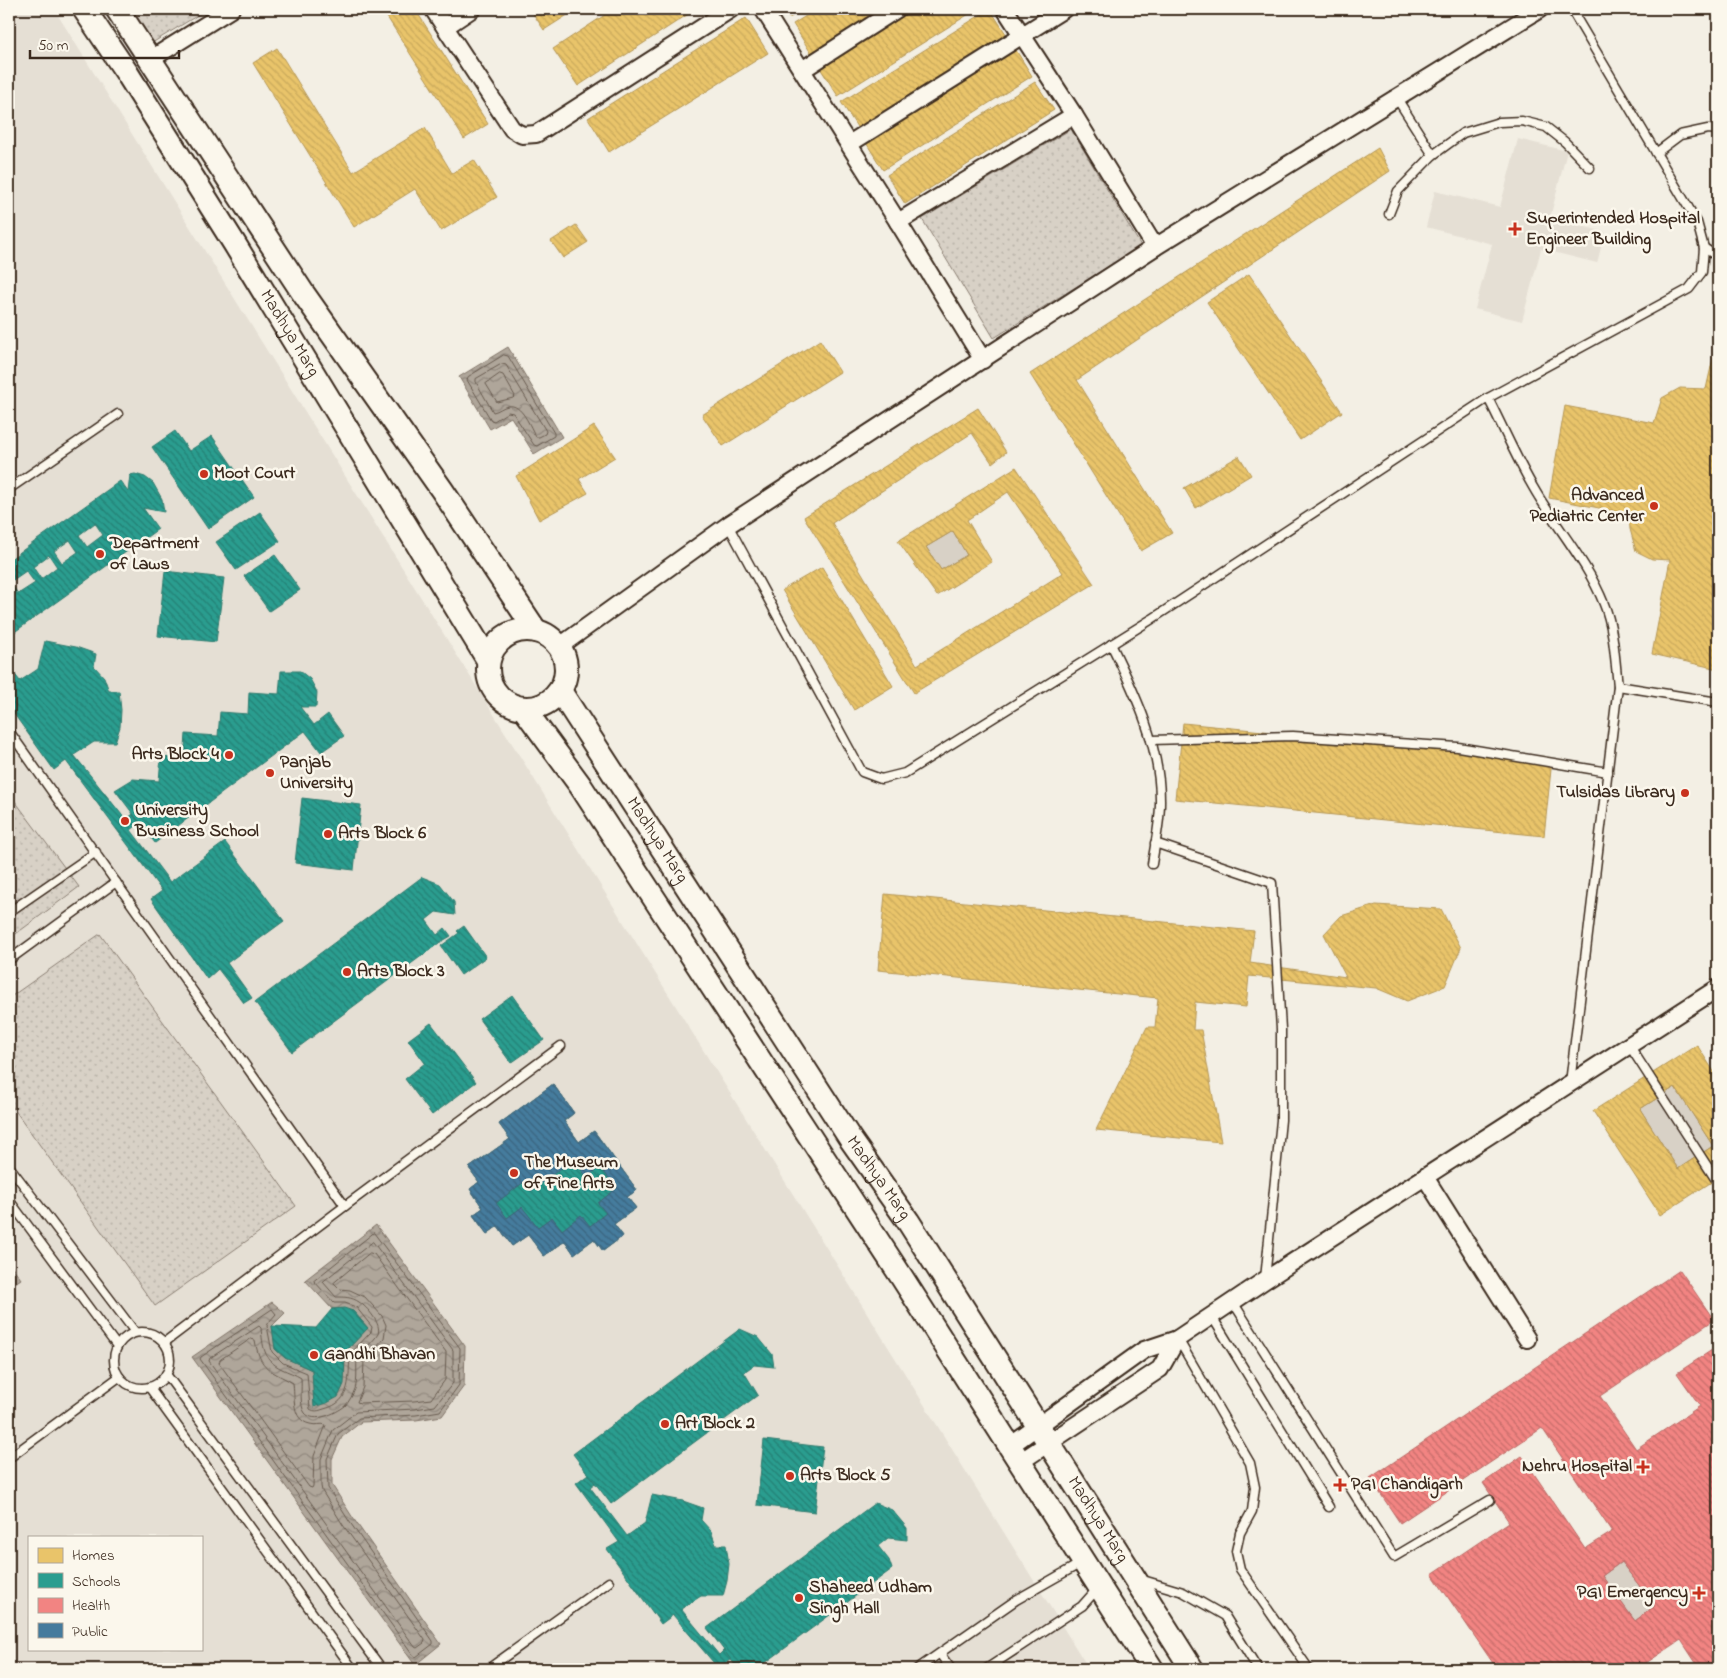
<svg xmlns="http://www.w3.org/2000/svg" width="1727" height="1678" font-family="'Indie Flower',sans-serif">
	<defs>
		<pattern id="park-dots" width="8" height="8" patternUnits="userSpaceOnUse" patternTransform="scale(1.25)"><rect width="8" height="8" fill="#d8d1c6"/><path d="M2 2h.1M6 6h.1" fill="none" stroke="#bab4aa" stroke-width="1.8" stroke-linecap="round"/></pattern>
		<pattern id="water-waves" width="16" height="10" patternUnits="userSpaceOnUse" patternTransform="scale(1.25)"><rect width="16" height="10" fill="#afa69a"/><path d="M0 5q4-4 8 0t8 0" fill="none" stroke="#90877d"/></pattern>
		<pattern id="homes-back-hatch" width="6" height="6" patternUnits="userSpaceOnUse" patternTransform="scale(1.25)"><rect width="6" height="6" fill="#e9c46a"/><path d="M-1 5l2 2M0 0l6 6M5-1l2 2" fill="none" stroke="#c9a95b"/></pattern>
		<pattern id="schools-back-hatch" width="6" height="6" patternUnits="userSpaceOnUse" patternTransform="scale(1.25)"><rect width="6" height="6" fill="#2a9d8f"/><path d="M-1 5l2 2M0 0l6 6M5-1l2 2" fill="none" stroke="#258074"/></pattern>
		<pattern id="health-back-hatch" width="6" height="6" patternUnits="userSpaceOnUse" patternTransform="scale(1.25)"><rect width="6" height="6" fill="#f28482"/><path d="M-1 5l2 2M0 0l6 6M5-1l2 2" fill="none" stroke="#c56c6a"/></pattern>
		<pattern id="public-back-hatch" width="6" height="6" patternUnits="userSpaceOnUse" patternTransform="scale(1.25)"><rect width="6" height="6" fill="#457b9d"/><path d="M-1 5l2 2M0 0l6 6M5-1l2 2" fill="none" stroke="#3b657f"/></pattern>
	</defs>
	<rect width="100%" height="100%" fill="#f3efe4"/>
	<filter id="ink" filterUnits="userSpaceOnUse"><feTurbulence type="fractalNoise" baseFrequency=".02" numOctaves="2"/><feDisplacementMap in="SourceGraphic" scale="10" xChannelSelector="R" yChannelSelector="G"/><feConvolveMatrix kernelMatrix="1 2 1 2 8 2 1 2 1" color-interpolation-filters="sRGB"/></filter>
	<g filter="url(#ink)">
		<!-- built -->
		<g fill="#e5dfd4" fill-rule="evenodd">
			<path d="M9,9H54L1089,1669H9ZM29,1537H201V1649H29Z"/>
			<polygon points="1518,139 1567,151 1550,218 1605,232 1597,263 1541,249 1522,321 1475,309 1492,244 1426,227 1435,191 1500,207"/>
		</g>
		<!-- park -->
		<g fill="url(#park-dots)" stroke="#8a7e72">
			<polygon points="130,9 208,9 152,43"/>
			<polygon points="1071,129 1141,246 994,338 922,219"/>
			<polygon points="9,793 79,887 9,939"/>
			<polygon points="100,934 296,1206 155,1306 9,1102 9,998"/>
		</g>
		<!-- garden -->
		<g fill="#d8d1c6" stroke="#8a7e72">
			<polygon points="953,531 967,555 941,570 926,547"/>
			<polygon points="1675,1087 1713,1146 1678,1169 1640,1109"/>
			<polygon points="1621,1562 1655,1606 1635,1621 1602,1576"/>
		</g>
		<!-- water -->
		<g fill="url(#water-waves)" stroke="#817468">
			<polygon points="508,347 562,437 534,454 511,417 490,429 459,377"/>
			<path d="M376,1225L465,1346L464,1386L442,1416L416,1420L361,1422L342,1437L332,1459V1485L353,1518L441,1644L415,1665L192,1357L272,1302L285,1313L272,1326L275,1349L285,1358L312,1370L314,1406C349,1398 344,1383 345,1352L368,1328L353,1311L332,1309L305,1280Z"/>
			<polygon points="9,1262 21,1279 9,1287"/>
		</g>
		<!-- homes -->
		<g fill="url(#homes-back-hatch)" stroke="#b59653" fill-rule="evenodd">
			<polygon points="382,9 415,9 488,124 464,139"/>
			<polygon points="530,9 577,9 544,30"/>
			<polygon points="614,9 696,9 578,86 553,49"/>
			<polygon points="783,9 805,9 789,18"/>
			<polygon points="817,9 881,9 811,53 793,24"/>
			<polygon points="914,9 977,9 838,96 820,68"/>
			<polygon points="990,9 1008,37 859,130 841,102"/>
			<polygon points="746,18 768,53 609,152 588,118"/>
			<polygon points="1014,47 1032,76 883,170 865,141"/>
			<polygon points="277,48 353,172 425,128 452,173 474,160 497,197 441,231 415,189 354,227 253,63"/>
			<polygon points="1035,82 1054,110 905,204 887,175"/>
			<polygon points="1378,148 1390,171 1077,380 1172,533 1141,551 1030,374"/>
			<polygon points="576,225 588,242 563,258 551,241"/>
			<polygon points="1249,274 1342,412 1300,440 1207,302"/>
			<polygon points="1718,336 1718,669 1652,654 1670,560 1652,559 1636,551 1630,529 1629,514 1549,498 1565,406 1654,423 1662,398 1680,388 1706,389"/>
			<polygon points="820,340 840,372 723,446 702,415"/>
			<path d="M978,408L1006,452L992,463L972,433L832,523L917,665L1063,573L1008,492L967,520L992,562L937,596L898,541L1016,467L1094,584L914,693L804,517ZM953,531L967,555L941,570L926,547Z"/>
			<polygon points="594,426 615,457 579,479 588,493 539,520 516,476"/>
			<polygon points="1239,456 1251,475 1196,508 1184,488"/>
			<polygon points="822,567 893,686 854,710 782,590"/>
			<polygon points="1183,723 1552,760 1544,836 1175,799"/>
			<polygon points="885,894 1254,931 1250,963 1346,977 1324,934 1341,916 1376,905 1441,909 1461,948 1445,986 1407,1001 1376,988 1249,976 1246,1007 1195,1002 1193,1030 1201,1030 1221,1142 1096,1130 1147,1027 1155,1027 1158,998 878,970"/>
			<path d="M1697,1045L1718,1078V1178L1660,1215L1593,1111ZM1675,1087L1713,1146L1678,1169L1640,1109Z"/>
		</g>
		<!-- schools -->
		<g fill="url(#schools-back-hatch)" stroke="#2f7a6d" fill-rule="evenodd">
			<polygon points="175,431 189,451 212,436 254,497 208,529 152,447"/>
			<path d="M135,474L145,477L153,483L162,499L164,512L143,508L158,529L9,636V560L120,481L128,492L130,475ZM95,523L103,535L87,547L79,535ZM70,540L78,552L62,563L54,551ZM49,555L57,567L41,579L33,567ZM26,571L35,583L18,594L10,582Z"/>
			<polygon points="260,512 280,541 236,570 216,542"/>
			<polygon points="275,555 300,590 269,611 244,576"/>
			<polygon points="165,571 224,578 216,642 158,636"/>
			<polygon points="45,641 76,647 96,654 94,666 104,677 109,691 119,691 121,710 120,727 115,742 94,742 74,755 126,820 133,814 140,823 131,830 170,882 225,842 284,921 227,963 252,998 244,1003 218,969 207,979 151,899 162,891 66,761 54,770 9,707 9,690 12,688 9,684 9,667 20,681 38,669"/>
			<polygon points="281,671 300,671 310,679 317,692 316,707 300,707 314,725 328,714 344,736 321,752 305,731 155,843 115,790 133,779 159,781 161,757 184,759 186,734 218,736 220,712 248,714 249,692 279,694"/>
			<polygon points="302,798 361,805 354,870 295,863"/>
			<polygon points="422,877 440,884 454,902 455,915 436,912 426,920 437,935 445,928 451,936 439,943 292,1052 255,1002"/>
			<polygon points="464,926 486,957 461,975 441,946 459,933 457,931"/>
			<polygon points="512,995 544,1040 511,1063 479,1019"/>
			<polygon points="431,1023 476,1082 432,1115 405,1079 425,1063 408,1040"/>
			<polygon points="553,1084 574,1113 564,1121 579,1142 594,1131 637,1190 627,1197 636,1208 614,1224 623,1236 603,1251 594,1239 574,1254 565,1241 544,1256 528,1235 512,1246 498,1226 487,1234 473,1215 483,1208 470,1189 479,1182 469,1168 510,1139 499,1124"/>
			<polygon points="344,1308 353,1311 368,1328 345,1352 344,1384 338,1397 327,1403 314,1407 312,1370 285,1358 275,1349 272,1326 316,1328 332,1309"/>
			<polygon points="740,1329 758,1337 772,1354 774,1367 754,1365 744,1372 758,1395 611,1504 573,1454"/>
			<polygon points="764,1440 823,1447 815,1512 757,1505"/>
			<polygon points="588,1474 595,1483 590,1487 627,1536 645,1523 652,1495 683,1501 703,1508 701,1520 711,1531 716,1545 726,1545 729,1564 727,1581 723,1596 701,1596 681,1609 719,1655 724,1650 731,1659 719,1669 673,1615 661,1624 607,1549 619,1542 576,1483"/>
			<polygon points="875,1503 892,1510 907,1528 907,1540 888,1538 878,1546 889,1560 892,1569 757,1669 738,1669 707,1628"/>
		</g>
		<!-- health -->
		<path fill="url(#health-back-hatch)" stroke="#bb6964" fill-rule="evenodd" d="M1680,1270L1714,1320L1600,1396L1636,1449L1700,1406L1677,1373L1718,1346V1669H1700L1681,1640L1637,1669H1497L1432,1574L1509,1522L1483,1483L1522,1456L1585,1549L1612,1532L1542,1428L1400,1523L1370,1478ZM1621,1562L1655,1606L1635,1621L1602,1576Z"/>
		<!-- public -->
		<path fill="url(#public-back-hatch)" stroke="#426377" fill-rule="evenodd" d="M553,1084L574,1113L564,1121L579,1142L594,1131L637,1190L627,1197L636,1208L614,1224L623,1236L603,1251L594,1239L574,1254L565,1241L544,1256L528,1235L512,1246L498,1226L487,1234L473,1215L483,1208L470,1189L479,1182L469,1168L510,1139L499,1124ZM573,1159L587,1177L600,1167L617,1188L598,1203L606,1213L590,1226L581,1215L562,1230L552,1217L538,1227L522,1207L507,1218L496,1203L524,1182L531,1191Z"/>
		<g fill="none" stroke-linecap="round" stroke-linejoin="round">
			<!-- shore -->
			<g stroke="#695c50" stroke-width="1">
				<polygon points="504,355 508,356 554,433 554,436 537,446 534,445 513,413 508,412 494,421 491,420 467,380 468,377"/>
				<path d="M502,364L506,365L546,431L545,434L539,437H536C530,427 522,403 508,406C502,407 499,411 493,412L476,382V379Z"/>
				<polygon points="500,374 503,375 515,396 513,398 497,402 486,384"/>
				<path d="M374,1233L460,1348L459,1385L440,1411L416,1415L359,1418L338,1434L327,1459L328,1488L349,1521L433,1641V1644L416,1657L414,1656L200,1359L201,1357L272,1309L276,1314L269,1322L267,1326L272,1352L283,1363L307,1373L310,1409C315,1412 318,1411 324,1409C353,1402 348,1377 350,1354L371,1332L372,1327L356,1307L345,1303H334L314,1281Z"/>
				<path d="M373,1242L453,1350V1383L435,1406L415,1409L356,1412L333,1430L321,1459V1486L322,1491L343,1525L425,1640L424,1643L417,1648L415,1647L209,1361L210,1358L259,1326L261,1328C263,1346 263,1360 282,1369C288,1372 295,1374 301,1378C302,1388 299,1405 305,1413C314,1424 336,1413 345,1406C349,1402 353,1394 355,1389C358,1379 356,1367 357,1357C363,1350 373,1342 378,1334C382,1324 367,1307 359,1302C352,1297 344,1297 336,1297L323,1282Z"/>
				<polygon points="370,1253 374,1254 446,1352 445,1380 431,1399 414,1401 360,1403 357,1402 363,1387 364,1360 384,1338 386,1325 382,1316 365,1297 350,1290 340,1289 334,1283"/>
				<path d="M251,1339L255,1340C260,1370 270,1370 293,1383C295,1397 291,1420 310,1424C316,1426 321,1423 326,1425L314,1456L313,1486L312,1488L309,1487L219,1363L220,1360Z"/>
			</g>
			<!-- service casing -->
			<g stroke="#3b2a1e" stroke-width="11">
				<g id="service">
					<polyline points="1656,153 1680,135 1708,129 1718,130"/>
					<polyline points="1433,155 1463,133 1499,122 1522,121 1546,127 1565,142 1590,168"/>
					<polyline points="1389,214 1398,191 1433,155 1396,97"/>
					<polyline points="1704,248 1718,257"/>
					<path d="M1488,398C1503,427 1516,458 1533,487C1555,526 1587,561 1604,604C1614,628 1615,660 1618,686L1570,1083"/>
					<polyline points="9,489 118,414"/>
					<polyline points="728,525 862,772 881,779 905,773 1152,619 1488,398 1689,289 1702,272 1704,248 1697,222 1571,9"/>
					<path d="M1111,644C1135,693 1161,747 1160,803C1160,823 1155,844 1152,864"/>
					<polyline points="1618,686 1718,702"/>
					<polyline points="9,731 345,1206"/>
					<polyline points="1151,740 1293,736 1458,747 1608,772"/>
					<polyline points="1155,843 1272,883 1281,1029 1281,1120 1265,1279"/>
					<polyline points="9,912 96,852"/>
					<polyline points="9,960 116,882"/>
					<polyline points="1629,1045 1718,1183"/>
					<polyline points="9,1166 135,1332"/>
					<polyline points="9,1200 117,1346"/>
					<polyline points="1233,1302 1394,1557 1490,1500"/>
					<polyline points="1211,1315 1329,1507"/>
					<circle cx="142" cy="1360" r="28"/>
					<polyline points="1178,1339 1250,1463 1255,1487 1252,1511 1240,1533 1236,1551 1240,1569 1309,1669"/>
					<polyline points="165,1342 345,1206 561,1046"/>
					<polyline points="166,1374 382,1669"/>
					<polyline points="149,1387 353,1669"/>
					<polyline points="9,1458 119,1377"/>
					<polyline points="1143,1580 1183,1592 1225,1616 1258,1669"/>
					<polyline points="940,1654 951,1669"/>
					<polyline points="488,1669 609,1582"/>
					<polyline points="917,1669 1016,1600 1081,1563"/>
					<polyline points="986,1669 1082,1606 1098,1588"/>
				</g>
			</g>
			<!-- minor casing -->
			<g stroke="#3b2a1e" stroke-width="20">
				<g id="minor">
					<polyline points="433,9 512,129 522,135 536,134 731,9"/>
					<polyline points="763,9 898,222 983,360"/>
					<polyline points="1005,9 1074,115 1155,247"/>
					<polyline points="445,27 472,9"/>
					<polyline points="151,59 231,9"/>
					<polyline points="802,70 897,9"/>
					<polyline points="849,144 1064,9"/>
					<polyline points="898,222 1074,115"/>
					<polyline points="560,646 728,525 1155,247 1540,9"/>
					<polyline points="1425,1177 1527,1339"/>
					<polyline points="1010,1446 1144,1350 1177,1339 1265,1280 1718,988"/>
					<polyline points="1020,1462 1160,1369 1177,1339"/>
				</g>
			</g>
			<!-- secondary casing -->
			<g stroke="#3b2a1e" stroke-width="26">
				<g id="secondary">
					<path id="s1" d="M84,9L127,73L234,243L488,660"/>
					<polyline points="117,9 303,293 442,490 536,631"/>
					<circle cx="527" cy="669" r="39"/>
					<path id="s2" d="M560,691L851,1140L908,1221L1192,1669"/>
					<polyline points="524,709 580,785 901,1276 1152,1669"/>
				</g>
			</g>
			<!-- service -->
			<use href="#service" stroke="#fbf7ec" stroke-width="8"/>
			<!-- minor -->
			<use href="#minor" stroke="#fbf7ec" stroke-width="16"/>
			<!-- secondary -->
			<use href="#secondary" stroke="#fbf7ec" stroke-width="22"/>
		</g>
	</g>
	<!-- markers -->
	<g fill="#c8321e" stroke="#fbf7ec" stroke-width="2">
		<path d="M1512.5 221.5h5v5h5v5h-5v5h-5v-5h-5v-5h5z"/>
		<circle cx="204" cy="474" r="5"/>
		<circle cx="1654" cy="506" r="5"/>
		<circle cx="100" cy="554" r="5"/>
		<circle cx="229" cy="755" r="5"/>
		<circle cx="270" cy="773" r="5"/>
		<circle cx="1685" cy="793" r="5"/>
		<circle cx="125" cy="821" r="5"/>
		<circle cx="328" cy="834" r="5"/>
		<circle cx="347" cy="972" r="5"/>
		<circle cx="514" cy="1173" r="5"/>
		<circle cx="314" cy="1355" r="5"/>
		<circle cx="665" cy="1424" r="5"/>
		<path d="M1640.5 1459.5h5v5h5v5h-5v5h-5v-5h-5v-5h5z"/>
		<circle cx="790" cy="1476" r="5"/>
		<path d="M1337.5 1477.5h5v5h5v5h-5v5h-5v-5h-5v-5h5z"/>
		<path d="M1696.5 1585.5h5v5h5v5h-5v5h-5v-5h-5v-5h5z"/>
		<circle cx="799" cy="1598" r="5"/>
	</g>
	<g text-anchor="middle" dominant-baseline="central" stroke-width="5" stroke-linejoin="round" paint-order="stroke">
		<!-- poi labels -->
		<g font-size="18" font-weight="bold" fill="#3b2a1e" stroke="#fbf7ec" text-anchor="start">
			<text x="1526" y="219">Superintended Hospital<tspan x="1526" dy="21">Engineer Building</tspan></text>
			<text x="214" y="474">Moot Court</text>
			<text x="1644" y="496" text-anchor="end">Advanced<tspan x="1644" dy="21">Pediatric Center</tspan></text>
			<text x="110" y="544">Department<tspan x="110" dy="21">of Laws</tspan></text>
			<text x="219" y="755" text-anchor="end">Arts Block 4</text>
			<text x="280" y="763">Panjab<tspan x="280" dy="21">University</tspan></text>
			<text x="1675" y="793" text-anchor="end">Tulsidas Library</text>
			<text x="135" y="811">University<tspan x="135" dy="21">Business School</tspan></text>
			<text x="338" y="834">Arts Block 6</text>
			<text x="357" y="972">Arts Block 3</text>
			<text x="524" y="1163">The Museum<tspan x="524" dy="21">of Fine Arts</tspan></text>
			<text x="324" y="1355">Gandhi Bhavan</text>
			<text x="675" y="1424">Art Block 2</text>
			<text x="1632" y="1467" text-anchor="end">Nehru Hospital</text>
			<text x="800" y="1476">Arts Block 5</text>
			<text x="1351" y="1485">PGI Chandigarh</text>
			<text x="809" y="1588">Shaheed Udham<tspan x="809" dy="21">Singh Hall</tspan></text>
			<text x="1688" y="1593" text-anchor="end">PGI Emergency</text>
		</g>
		<!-- street labels -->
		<g font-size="18" fill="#3b2a1e" stroke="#fbf7ec">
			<text stroke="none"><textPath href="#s1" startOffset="384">Madhya Marg</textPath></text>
			<text stroke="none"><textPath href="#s2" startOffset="178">Madhya Marg</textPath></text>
			<text stroke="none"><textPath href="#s2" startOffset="582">Madhya Marg</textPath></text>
			<text stroke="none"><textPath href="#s2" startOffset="988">Madhya Marg</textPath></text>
		</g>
	</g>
	<!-- margin -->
	<rect width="1727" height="1678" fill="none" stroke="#fbf7ec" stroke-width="30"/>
	<rect x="15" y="15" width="1697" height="1648" fill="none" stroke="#3b2a1e" stroke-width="2" filter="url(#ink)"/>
	<!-- legend -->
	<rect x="28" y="1536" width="175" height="115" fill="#fbf7ec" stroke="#aea59a"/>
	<rect x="38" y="1548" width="25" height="15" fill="#e9c46a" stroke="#aea59a"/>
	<text x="72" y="1560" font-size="15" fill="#3b2a1e">Homes</text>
	<rect x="38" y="1573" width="25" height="15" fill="#2a9d8f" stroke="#aea59a"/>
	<text x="72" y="1586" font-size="15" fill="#3b2a1e">Schools</text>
	<rect x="38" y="1598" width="25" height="15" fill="#f28482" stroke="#aea59a"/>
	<text x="72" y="1610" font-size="15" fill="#3b2a1e">Health</text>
	<rect x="38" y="1623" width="25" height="15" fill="#457b9d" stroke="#aea59a"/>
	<text x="72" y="1636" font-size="15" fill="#3b2a1e">Public</text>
	<!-- scale -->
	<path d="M30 50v8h149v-8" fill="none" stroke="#3b2a1e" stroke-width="2.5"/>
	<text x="38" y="50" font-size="15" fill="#3b2a1e" stroke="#fbf7ec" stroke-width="4" paint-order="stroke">50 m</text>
</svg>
